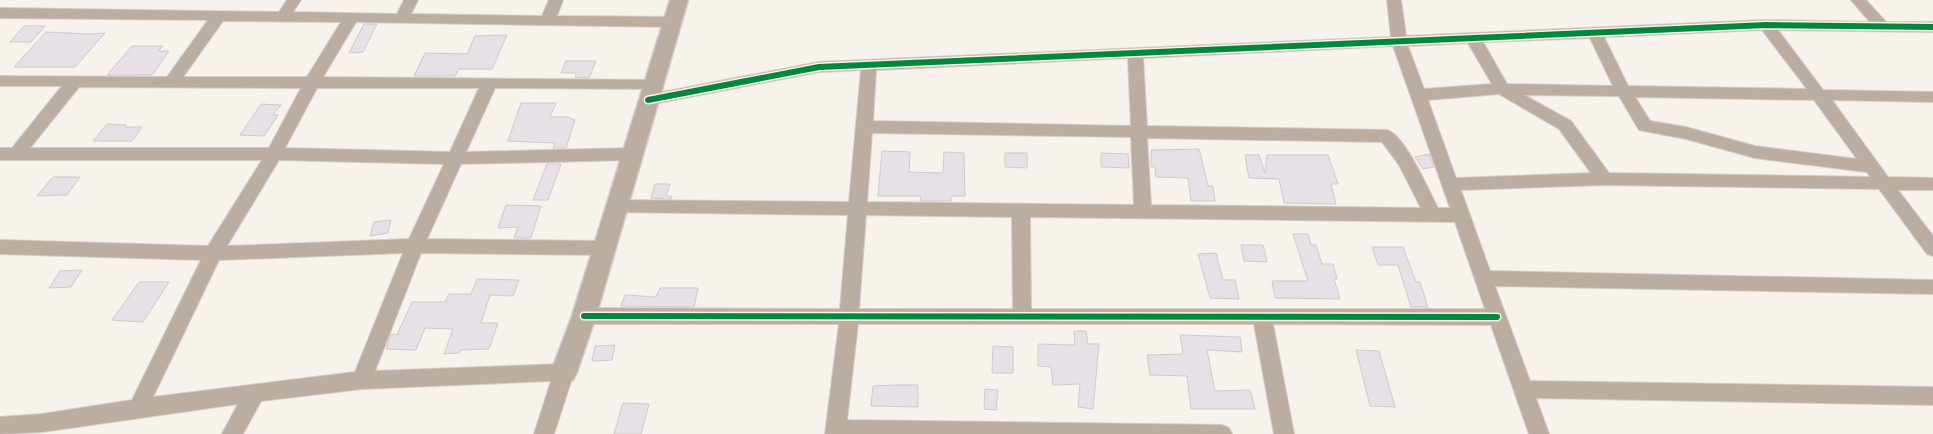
<svg xmlns="http://www.w3.org/2000/svg" width="1933" height="434" font-family="Raleway,sans-serif">
	<rect width="100%" height="100%" fill="#f7f2eb"/>
	<!-- building -->
	<g fill="#e8e0e7" stroke="#cecac9">
		<polygon points="364,24 377,24 363,52 349,53"/>
		<polygon points="24,26 45,26 31,42 10,42"/>
		<polygon points="46,32 89,34 105,33 75,67 14,67"/>
		<polygon points="507,35 492,69 459,69 455,76 414,76 425,53 467,54 475,36"/>
		<polygon points="132,46 163,46 158,51 169,51 152,75 107,75"/>
		<polygon points="566,61 596,61 589,78 575,77 576,73 561,73"/>
		<polygon points="521,103 556,103 550,117 568,117 575,120 566,148 553,148 555,143 508,141"/>
		<polygon points="261,104 281,105 273,115 278,115 264,136 240,135"/>
		<polygon points="107,124 126,125 125,127 142,127 132,141 93,141"/>
		<polygon points="1199,149 1208,186 1213,186 1215,201 1191,201 1188,178 1156,177 1155,167 1151,167 1151,150"/>
		<polygon points="882,151 910,152 909,172 943,173 944,152 964,153 965,196 951,196 951,201 920,201 921,196 878,196"/>
		<polygon points="1005,153 1027,153 1027,168 1005,167"/>
		<polygon points="1101,153 1128,154 1129,168 1101,167"/>
		<polygon points="1429,154 1434,167 1423,169 1415,157"/>
		<polygon points="1245,155 1259,155 1265,173 1267,155 1328,155 1338,184 1331,184 1336,204 1284,203 1279,179 1249,178"/>
		<polygon points="547,164 561,164 548,200 533,200"/>
		<polygon points="53,177 80,177 67,195 37,196"/>
		<polygon points="655,184 670,184 666,196 672,196 671,199 651,198"/>
		<polygon points="506,205 541,206 531,238 514,238 518,227 498,228"/>
		<polygon points="391,220 388,233 370,236 374,222"/>
		<polygon points="1293,234 1308,234 1311,245 1316,245 1322,264 1333,264 1337,279 1334,279 1340,299 1275,298 1272,281 1308,281"/>
		<polygon points="1241,245 1263,245 1267,262 1244,261"/>
		<polygon points="1372,247 1403,247 1416,282 1420,282 1428,307 1411,307 1398,265 1378,265"/>
		<polygon points="1216,253 1223,280 1235,280 1239,299 1210,298 1198,254"/>
		<polygon points="82,270 71,287 49,288 60,271"/>
		<polygon points="477,279 519,280 513,296 490,295 481,323 498,323 489,349 461,350 459,353 444,354 453,329 425,328 416,350 386,349 391,334 397,335 412,302 445,302 449,294 471,294"/>
		<polygon points="139,282 169,282 143,322 112,320"/>
		<polygon points="660,288 698,288 694,307 621,306 625,295 656,297"/>
		<polygon points="1074,331 1086,331 1088,344 1099,344 1093,409 1078,407 1080,384 1053,385 1051,367 1038,366 1038,344 1075,345"/>
		<polygon points="1180,335 1240,337 1242,352 1207,350 1215,391 1250,390 1255,409 1191,409 1187,376 1150,375 1147,355 1183,354"/>
		<polygon points="615,345 612,360 592,361 595,346"/>
		<polygon points="993,346 1013,347 1013,373 992,373"/>
		<polygon points="1356,350 1379,351 1395,407 1370,406"/>
		<polygon points="895,385 918,385 918,407 871,406 873,386"/>
		<polygon points="985,389 998,390 996,410 984,409"/>
		<polygon points="623,403 649,404 641,434 614,434"/>
	</g>
	<g fill="none" stroke-linecap="round" stroke-linejoin="round">
		<!-- minor casing -->
		<g stroke="#d1cdc7" stroke-width="2">
			<g id="minor">
				<path d="M287,0H301L293,12L397,14L404,0H418L411,14L542,16L549,0H563L557,16L672,17L679,22L672,27L356,22L323,77L659,80L661,84L659,88L653,89L495,88L466,152L632,148L638,150L640,154L638,158L632,160L461,164L427,239L603,241L609,243L612,248L609,253L603,255L421,253L375,371L564,364L571,366L574,372L554,434H534L551,381L362,389L261,401L243,434H222L238,404L42,432L0,434V417L42,414L132,400L201,260L0,254V240L208,246L262,160H0V148H12L62,86H0V76L167,77L208,20L0,18V8L279,12ZM223,21L341,22L307,77H183ZM79,87L301,88L269,148H30ZM317,88H479L450,152L285,148ZM279,160L444,164L409,239L227,246ZM403,253L355,372L153,397L219,260Z"/>
				<path d="M1387,0H1401L1406,36L1766,20L1870,22L1851,0H1866L1886,22H1933V32L1778,30L1823,90L1933,92V102L1832,100L1888,177L1933,178V190H1898L1933,236V256L1927,254L1879,189L1604,185L1461,190L1490,271L1933,280V294L1495,286L1530,381L1933,387V405L1536,398L1549,434H1529L1491,325L1273,324L1294,434H1274L1254,324H858L847,420L1222,425L1229,428L1232,434H825L839,324H584L577,321L575,316L577,311L584,308L840,309L848,215L616,212L610,211L607,206L610,201L616,200L849,202L861,70L819,72L648,105L642,104L640,100L642,96L819,62L1391,37ZM1762,30L1807,89L1628,86L1604,37ZM1590,38L1613,86L1507,84L1483,42ZM1468,43L1492,84L1424,89L1408,46ZM1393,46L1450,208H1438C1429,191 1405,135 1387,130L1147,126L1143,58ZM1128,58L1131,126L873,121L876,70ZM1499,94L1559,129L1591,173L1456,178L1428,100ZM1524,95L1619,96L1639,130L1686,139L1755,158L1867,172L1870,177L1609,173L1571,121ZM1635,97L1814,100L1857,159L1755,146L1686,127L1650,121ZM872,133L1131,137L1134,205L867,202ZM1147,138L1382,142L1399,165L1421,208L1151,205ZM866,215L1012,217L1013,309H859ZM1030,217L1455,222L1485,309H1031Z"/>
			</g>
		</g>
		<!-- tertiary casing -->
		<g stroke="#d1cdc7" stroke-width="3">
			<polygon id="tertiary" points="670,0 688,0 596,316 577,372 573,380 564,383 555,380 551,372 572,316"/>
		</g>
		<!-- minor -->
		<use href="#minor" fill="#bcada1" fill-rule="evenodd"/>
		<!-- tertiary -->
		<use href="#tertiary" fill="#bcada1" fill-rule="evenodd"/>
		<!-- cycleway casing -->
		<g stroke="#fcf3e6" stroke-width="9">
			<g id="cycleway">
				<polyline points="648,100 819,67 1766,25 1933,27"/>
				<polyline points="584,316 1497,317"/>
			</g>
		</g>
		<!-- cycleway -->
		<use href="#cycleway" stroke="#00873e" stroke-width="6"/>
	</g>
</svg>
